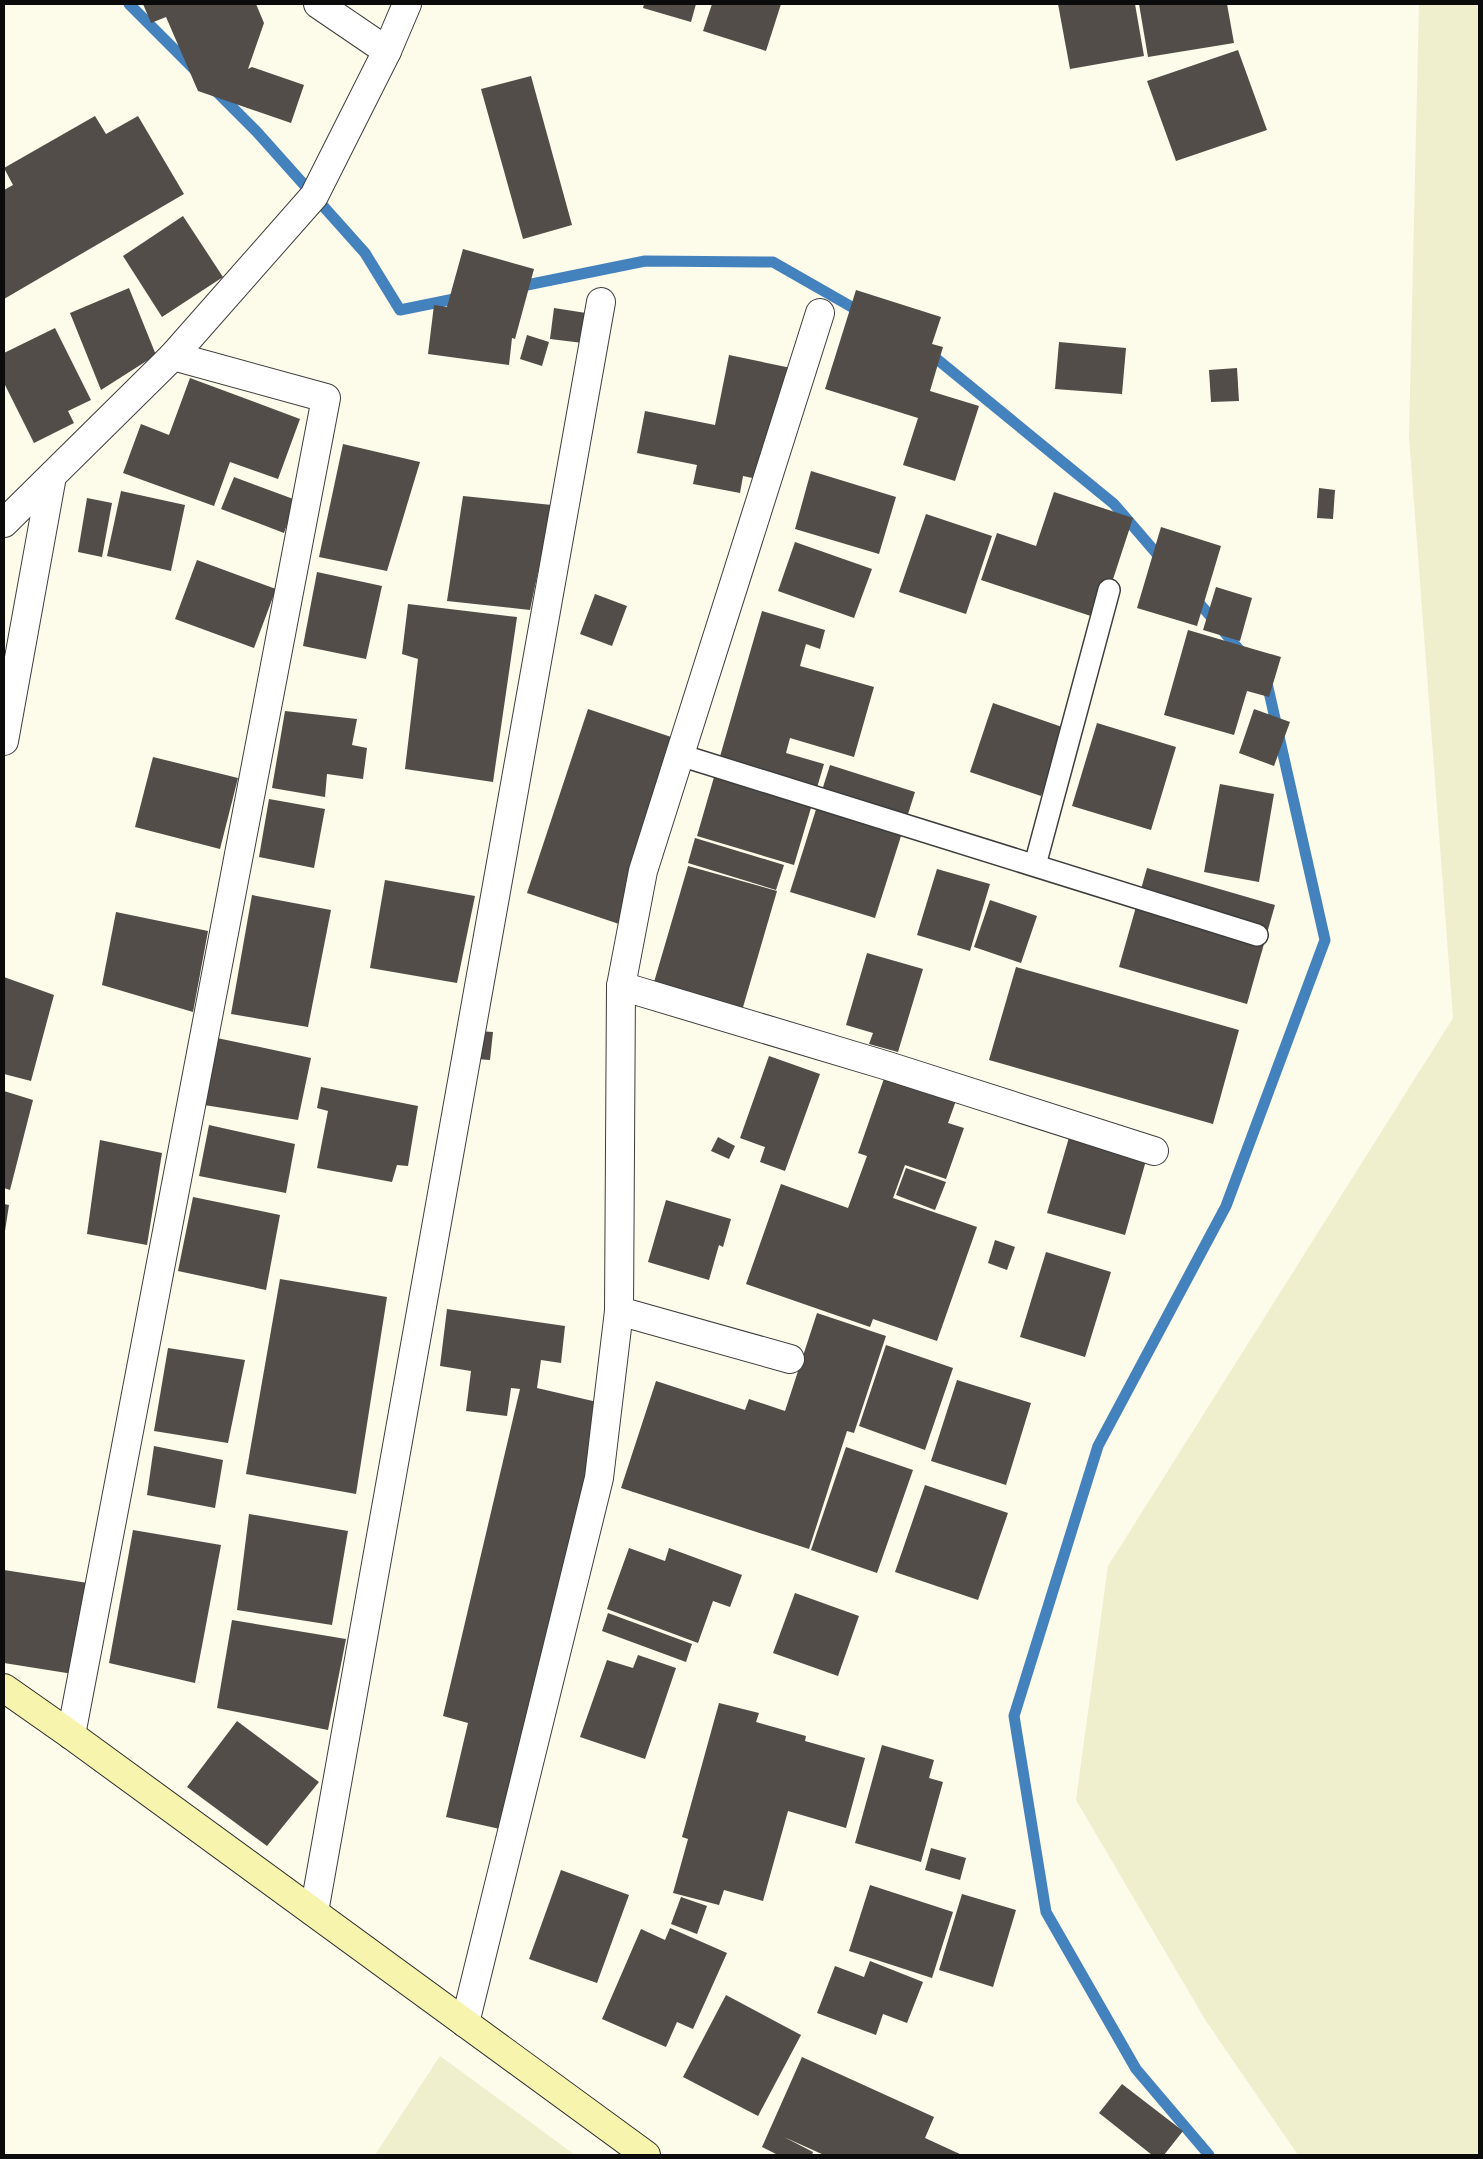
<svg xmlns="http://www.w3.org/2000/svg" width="1483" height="2159" font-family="Merriweather,serif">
	<rect width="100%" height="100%" fill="#fdfbea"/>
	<!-- farmland -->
	<g fill="#efefce">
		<polygon points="1419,4 1479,4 1479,2155 1298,2155 1206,2021 1076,1800 1108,1566 1453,1018 1409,437"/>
		<polygon points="440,2056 575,2155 375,2155"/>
	</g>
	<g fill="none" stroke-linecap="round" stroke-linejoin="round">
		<!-- stream -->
		<g stroke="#4482bd" stroke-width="11">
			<polyline points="129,4 195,70"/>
			<polyline points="215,90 256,131 365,253 400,310 464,297"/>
			<polyline points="517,287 645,261 773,262 864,314"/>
			<polyline points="927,351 1114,504 1163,561"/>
			<polyline points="1193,596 1243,654"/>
			<polyline points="1209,2155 1136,2069 1046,1912 1014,1716 1098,1446 1226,1206 1325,940 1267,683 1265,679"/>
		</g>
	</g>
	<!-- building -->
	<g fill="#524d48">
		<polygon points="143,4 256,4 264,23 248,69 252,67 304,85 291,123 198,91 166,17 151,23"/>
		<polygon points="644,4 696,4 691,22 643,8"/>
		<polygon points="712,4 781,4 766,51 703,31"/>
		<polygon points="1058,4 1135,4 1144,56 1070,69"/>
		<polygon points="1139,4 1227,4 1234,43 1148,57"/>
		<polygon points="1238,50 1267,130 1176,161 1147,81"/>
		<polygon points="531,76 572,225 523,239 481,89"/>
		<polygon points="95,116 106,134 138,116 184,194 4,299 4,190 13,185 4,168"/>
		<polygon points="183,216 223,277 162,317 123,256"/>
		<polygon points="463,249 534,269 515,339 512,338 509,365 428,354 434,305 447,307"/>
		<polygon points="129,288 156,355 101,390 70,313"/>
		<polygon points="856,290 941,317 932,344 943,347 930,391 979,406 955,481 903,465 918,418 825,389"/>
		<polygon points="554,308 586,313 583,343 550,339"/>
		<polygon points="55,328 91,400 68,411 74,423 34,443 4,383 4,353"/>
		<polygon points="527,335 549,342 542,366 520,359"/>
		<polygon points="1059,342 1126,348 1122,394 1055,389"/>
		<polygon points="729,355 796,369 762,480 743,476 740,493 693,484 697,465 637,453 645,411 715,425"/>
		<polygon points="1237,368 1239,401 1211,402 1209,370"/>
		<polygon points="190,378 300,419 278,479 230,462 214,506 123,473 141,424 169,435"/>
		<polygon points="343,444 420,462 387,571 319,557"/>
		<polygon points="811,471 896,497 879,554 795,529"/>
		<polygon points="234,477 296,500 284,533 221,509"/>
		<polygon points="1319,488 1335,490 1333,519 1317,518"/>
		<polygon points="121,491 185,505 171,571 107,556"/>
		<polygon points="1054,492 1133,518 1100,619 981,580 997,533 1036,546"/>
		<polygon points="463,496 552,505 530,610 447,601"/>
		<polygon points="87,498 112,503 102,557 78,552"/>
		<polygon points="926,514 992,536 966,614 899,592"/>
		<polygon points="1161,527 1221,546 1197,626 1137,608"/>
		<polygon points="795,542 872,569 854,618 778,591"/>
		<polygon points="197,560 276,589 254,648 175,619"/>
		<polygon points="317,572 382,586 366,659 303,646"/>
		<polygon points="1216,587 1252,598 1240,641 1203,630"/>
		<polygon points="595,594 627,606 612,646 580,634"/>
		<polygon points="408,604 517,617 493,782 405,769 418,659 402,654"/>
		<polygon points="762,611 825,630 820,649 806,644 800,666 874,687 854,757 790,738 786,753 824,764 794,865 697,836"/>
		<polygon points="1188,630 1281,657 1269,697 1247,691 1234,735 1164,715"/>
		<polygon points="993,703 1065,728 1041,796 970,772"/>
		<polygon points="588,709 683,741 622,925 527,893"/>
		<polygon points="1254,709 1290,722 1274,766 1239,753"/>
		<polygon points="285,711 357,719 352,745 367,748 363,779 327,774 325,797 272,788"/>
		<polygon points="1097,723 1176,747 1151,830 1072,806"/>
		<polygon points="153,757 238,778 220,849 135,827"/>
		<polygon points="830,765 915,792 875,918 790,892"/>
		<polygon points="1220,784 1274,794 1259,882 1204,872"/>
		<polygon points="269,799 325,809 314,868 259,857"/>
		<polygon points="695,838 784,865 776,890 688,863"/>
		<polygon points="688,866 777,891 741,1014 652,989"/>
		<polygon points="1147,868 1275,905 1247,1004 1119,967"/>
		<polygon points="937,869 990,884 970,951 917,935"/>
		<polygon points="385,880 475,896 457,983 370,968"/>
		<polygon points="252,895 331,910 308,1027 231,1014"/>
		<polygon points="990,900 1037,916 1021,963 974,947"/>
		<polygon points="116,912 208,931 193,1012 102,985"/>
		<polygon points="867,953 923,969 898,1052 869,1044 873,1033 846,1025"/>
		<polygon points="1016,967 1239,1030 1213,1124 989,1060"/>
		<polygon points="4,977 54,995 31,1081 4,1074"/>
		<polygon points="478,1031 493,1032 490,1060 475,1059"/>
		<polygon points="217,1038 311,1058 298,1120 204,1105"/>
		<polygon points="769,1056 820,1074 785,1171 760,1162 765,1147 740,1138"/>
		<polygon points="887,1070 958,1095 948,1123 964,1128 946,1179 905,1165 893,1198 977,1227 937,1341 873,1319 870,1327 746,1284 781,1184 848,1208 867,1156 858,1153"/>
		<polygon points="321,1087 418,1106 408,1166 397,1165 392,1182 317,1168 328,1111 317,1108"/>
		<polygon points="4,1091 33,1100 10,1190 4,1188"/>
		<polygon points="209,1125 295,1144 286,1193 199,1176"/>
		<polygon points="1070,1134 1147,1157 1125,1235 1047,1213"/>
		<polygon points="718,1137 735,1146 729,1159 711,1151"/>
		<polygon points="100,1140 162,1153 147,1245 87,1234"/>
		<polygon points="906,1168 946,1182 935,1210 896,1195"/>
		<polygon points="193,1197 280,1215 266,1290 178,1271"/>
		<polygon points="666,1200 731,1219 723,1247 719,1245 709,1280 648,1262"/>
		<polygon points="4,1204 9,1205 5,1231 4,1231"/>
		<polygon points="995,1240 1015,1247 1007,1270 988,1263"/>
		<polygon points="1046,1252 1111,1272 1085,1357 1020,1337"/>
		<polygon points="280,1279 387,1297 356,1494 246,1474"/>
		<polygon points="447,1309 565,1326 561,1363 541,1360 537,1388 610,1405 509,1831 446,1817 468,1723 443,1716 520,1389 511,1388 507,1416 466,1411 471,1371 440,1366"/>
		<polygon points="817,1313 886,1336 854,1433 847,1431 809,1549 621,1488 656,1381 745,1410 749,1399 785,1411"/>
		<polygon points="886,1345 953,1368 925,1450 859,1426"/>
		<polygon points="168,1348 245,1360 228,1443 154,1431"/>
		<polygon points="957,1380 1031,1403 1006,1485 931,1461"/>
		<polygon points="154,1446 223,1460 215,1508 147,1495"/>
		<polygon points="846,1447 913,1470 877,1573 811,1550"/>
		<polygon points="925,1485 1008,1513 978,1600 895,1572"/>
		<polygon points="249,1514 348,1531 332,1625 237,1610"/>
		<polygon points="133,1530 221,1545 195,1683 109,1663"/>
		<polygon points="629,1548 665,1561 669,1548 742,1575 730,1607 713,1601 698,1643 607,1609"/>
		<polygon points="4,1570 88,1583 73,1674 4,1663"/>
		<polygon points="795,1593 859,1616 838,1676 773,1653"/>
		<polygon points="608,1613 692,1644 686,1662 602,1631"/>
		<polygon points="232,1620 346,1639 328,1730 217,1708"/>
		<polygon points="638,1655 676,1668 645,1759 580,1737 607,1660 633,1668"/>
		<polygon points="719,1703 759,1713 756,1722 806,1736 805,1741 865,1758 846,1828 788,1811 763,1901 724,1890 719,1905 673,1893 688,1839 682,1837"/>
		<polygon points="237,1721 319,1782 267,1846 187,1787"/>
		<polygon points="882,1745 934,1760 929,1778 943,1782 921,1862 855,1843"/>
		<polygon points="931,1848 966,1858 960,1880 925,1870"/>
		<polygon points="561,1870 629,1895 597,1983 529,1959"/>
		<polygon points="870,1885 953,1912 932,1978 849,1951"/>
		<polygon points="962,1894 1016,1910 993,1987 939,1970"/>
		<polygon points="681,1897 707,1906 697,1934 671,1924"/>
		<polygon points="670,1928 727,1953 693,2029 677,2022 666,2047 602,2019 641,1929 665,1940"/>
		<polygon points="870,1961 923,1982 907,2023 883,2014 876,2035 817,2013 835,1966 864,1977"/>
		<polygon points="726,1995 801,2035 758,2116 683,2077"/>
		<polygon points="802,2057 934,2117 925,2138 962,2155 824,2155 784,2137 813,2152 812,2155 778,2155 762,2147"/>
		<polygon points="1122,2084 1183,2131 1164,2155 1152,2155 1099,2113"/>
	</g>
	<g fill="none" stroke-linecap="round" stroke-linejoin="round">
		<!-- lane casing -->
		<g stroke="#3e3e3e" stroke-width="24">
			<g id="lane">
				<polyline points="680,755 1257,935"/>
				<polyline points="1035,865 1109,590"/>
			</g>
		</g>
		<!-- street casing -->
		<g stroke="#3e3e3e" stroke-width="30">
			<g id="street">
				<polyline points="318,4 387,51"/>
				<polyline points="4,523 173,356 314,196 387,51 407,4"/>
				<polyline points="4,741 52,476"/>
				<polyline points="621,986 888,1066 1154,1151"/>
				<polyline points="619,1311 790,1359"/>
				<polyline points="71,1735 326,398 173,356"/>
				<polyline points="314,1912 601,302"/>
				<polyline points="465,2023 599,1478 619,1311 621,986 643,871 820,313"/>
			</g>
		</g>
		<!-- secondary casing -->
		<g stroke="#2d2d2d" stroke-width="30">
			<polyline id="secondary" points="4,1688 71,1735 646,2155"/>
		</g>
		<!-- lane -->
		<use href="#lane" stroke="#fff" stroke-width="21"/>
		<!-- street -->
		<use href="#street" stroke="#fff" stroke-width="28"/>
		<!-- secondary -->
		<use href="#secondary" stroke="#f6f4ad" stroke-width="28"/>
	</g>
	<!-- border -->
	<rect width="1483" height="2159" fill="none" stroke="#0b0b0b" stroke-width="10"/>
</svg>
